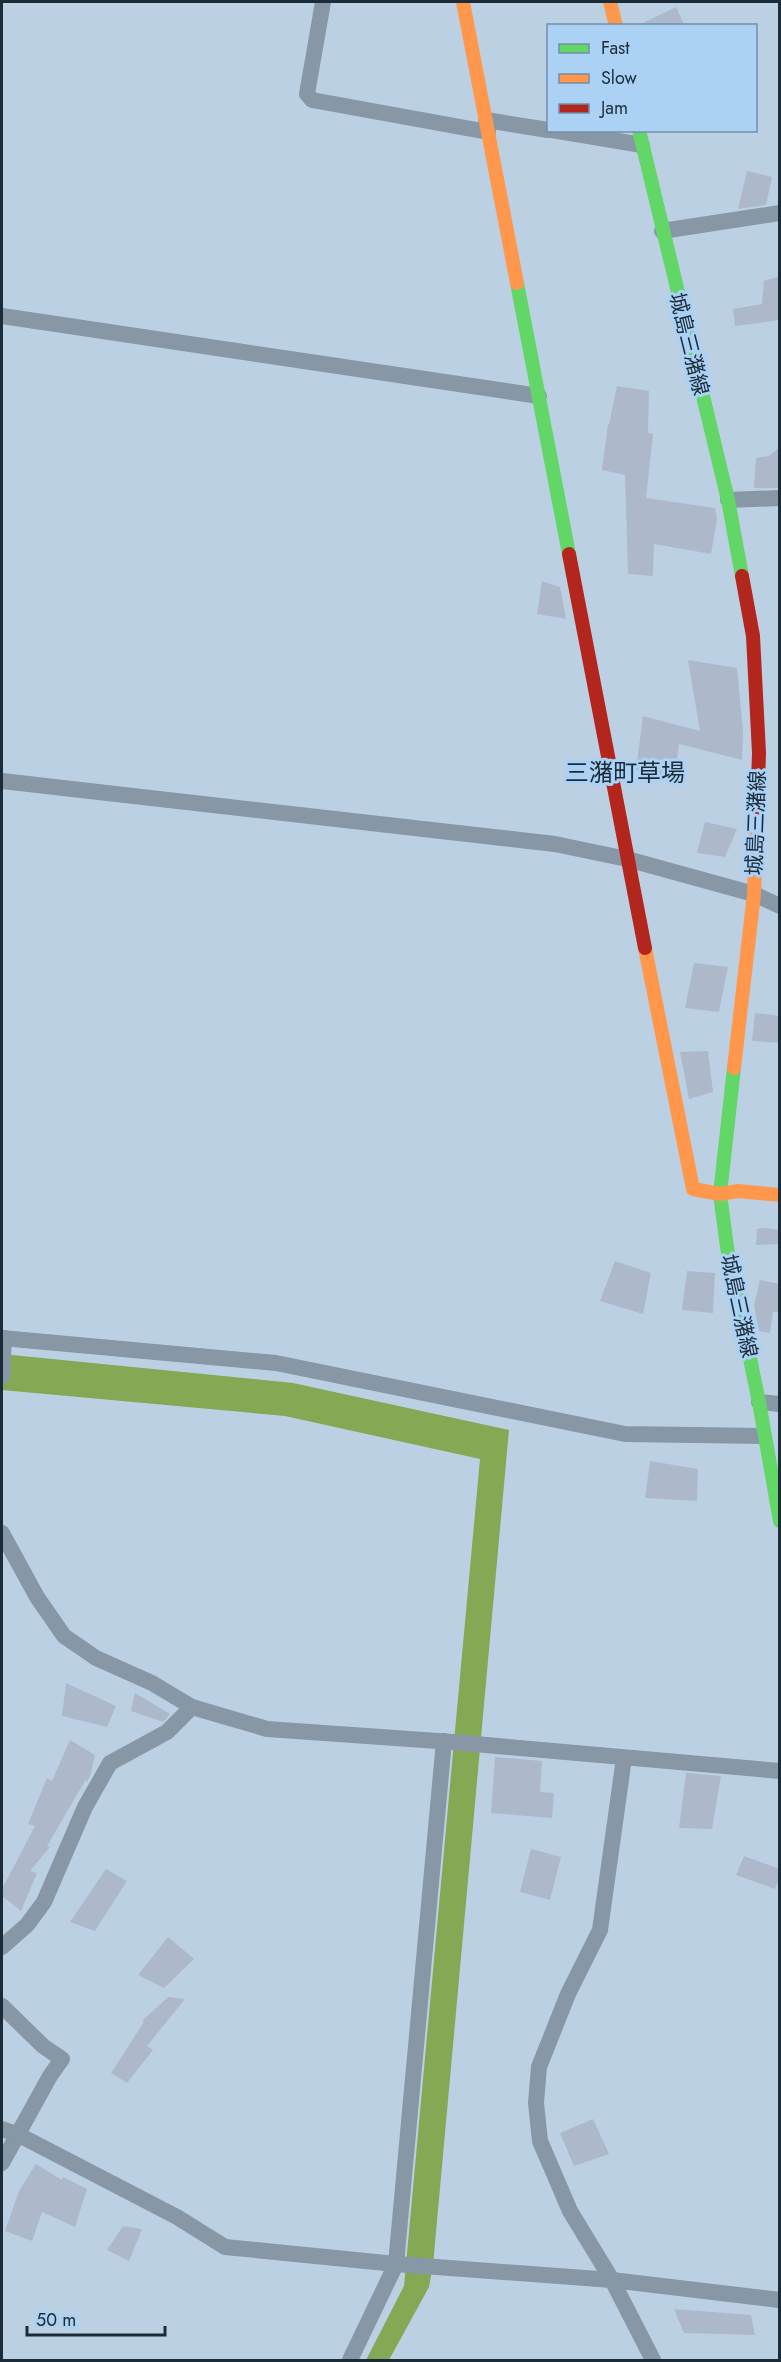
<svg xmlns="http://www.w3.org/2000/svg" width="781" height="2362" font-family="Jost,'Noto Sans JP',sans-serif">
	<rect width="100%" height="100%" fill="#bcd0e4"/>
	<!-- water -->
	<polygon fill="#85a854" points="2,1354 293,1383 509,1430 433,2265 429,2287 389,2360 366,2360 404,2286 480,1459 285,1416 2,1390"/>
	<!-- building -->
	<g fill="#adb9ca">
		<polygon points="676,7 685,26 637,26"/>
		<polygon points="747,171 772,177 766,205 738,209"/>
		<polygon points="780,276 780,320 735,326 733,309 762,304 764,281"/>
		<polygon points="617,386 649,391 648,433 653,434 646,498 715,508 717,519 711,554 654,544 653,576 628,574 625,475 602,470 608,424 609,424"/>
		<polygon points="780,447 780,488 754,488 756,458 769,456"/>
		<polygon points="542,581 560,587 566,619 537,614"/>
		<polygon points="688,660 737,668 743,731 742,760 679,744 674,783 636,770 643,716 700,731"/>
		<polygon points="705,822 737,829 725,857 697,853"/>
		<polygon points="694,963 728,967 719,1012 685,1008"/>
		<polygon points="755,1013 780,1016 780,1043 752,1041"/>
		<polygon points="708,1051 713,1092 689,1099 680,1052"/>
		<polygon points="764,1228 780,1230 780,1244 756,1245 757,1229"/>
		<polygon points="615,1261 651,1273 643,1314 600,1301"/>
		<polygon points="687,1271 715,1273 713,1313 682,1310"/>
		<polygon points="760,1280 780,1284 780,1312 773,1312 770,1333 759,1331 754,1306"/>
		<polygon points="650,1461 698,1469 697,1501 645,1498"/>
		<polygon points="66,1683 116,1706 107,1727 62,1716"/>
		<polygon points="135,1693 170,1714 163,1722 131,1711"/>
		<polygon points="70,1740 95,1755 90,1776 87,1782 85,1781 47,1846 50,1847 30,1871 37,1873 21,1911 2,1896 2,1889 35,1826 28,1824 47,1778 52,1781"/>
		<polygon points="495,1757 542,1761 540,1792 554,1793 552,1818 491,1813"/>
		<polygon points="686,1773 721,1776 712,1829 679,1828"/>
		<polygon points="531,1849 561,1857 550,1900 520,1892"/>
		<polygon points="744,1856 780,1869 780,1876 775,1889 736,1875"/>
		<polygon points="106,1869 127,1881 95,1931 70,1922"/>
		<polygon points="168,1937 194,1959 164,1988 138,1975"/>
		<polygon points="168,1997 185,1999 147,2046 153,2050 127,2083 111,2073 144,2022 142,2021"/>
		<polygon points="593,2119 609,2154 574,2166 560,2133"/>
		<polygon points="36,2164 62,2180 63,2177 87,2189 75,2227 42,2212 32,2241 5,2231 19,2191"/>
		<polygon points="123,2226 142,2229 129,2261 107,2250"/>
		<polygon points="674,2309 751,2315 755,2335 684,2333"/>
	</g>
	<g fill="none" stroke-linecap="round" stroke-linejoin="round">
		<!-- street -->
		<g stroke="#8897a5" stroke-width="16">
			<polyline points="323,2 307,94 312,100 488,132"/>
			<polyline points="486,120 548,130"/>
			<polyline points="552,130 642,145"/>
			<polyline points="662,231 780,213"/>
			<polyline points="2,316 539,396"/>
			<polyline points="728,500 780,498"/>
			<polyline points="2,781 555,844 627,859 754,894 780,906"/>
			<polyline points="2,1338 276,1363 625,1434 764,1436"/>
			<polyline points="2,1376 4,1338"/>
			<polyline points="759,1402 780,1404"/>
			<polyline points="2,1533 37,1597 64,1636 96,1658 152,1683 192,1707 267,1729 452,1742 780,1771"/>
			<polyline points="624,1758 600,1930 568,1994 539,2067 536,2103 540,2141 570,2211 612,2280 653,2360"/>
			<polyline points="2,1947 27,1925 44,1902 85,1807 110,1763 167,1732 192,1707"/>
			<polyline points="2,2006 43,2046 62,2059 50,2076 2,2163"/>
			<polyline points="2,2129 19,2135 177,2217 225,2247 396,2264 612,2280 780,2300"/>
			<polyline points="350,2360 396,2264 444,1741"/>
		</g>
		<!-- fast -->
		<g stroke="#63d668" stroke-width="14">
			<polyline points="639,130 728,500 742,576"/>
			<polyline points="517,283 569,554"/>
			<polyline points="734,1068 720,1194 727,1247 759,1402 780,1521"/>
		</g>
		<!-- slow -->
		<g stroke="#ff974d" stroke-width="14">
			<polyline points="463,2 517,283"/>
			<polyline points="610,2 616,26"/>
			<polyline points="645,948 693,1189 720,1194 738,1191 780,1195"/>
			<polyline points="734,1068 754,894 757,813"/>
		</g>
		<!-- jam -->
		<g stroke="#b3261e" stroke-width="14">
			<polyline points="569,554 645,948"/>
			<polyline points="742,576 753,636 759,753 757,813"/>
		</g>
	</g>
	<g text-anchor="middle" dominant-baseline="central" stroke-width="6" stroke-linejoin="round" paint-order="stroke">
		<!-- street labels -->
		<g font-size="21" fill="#1c2b38" stroke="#abd1f5">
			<text transform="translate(689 344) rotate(76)">城島三潴線</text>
			<text transform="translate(756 823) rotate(-88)">城島三潴線</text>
			<text transform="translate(739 1306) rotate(78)">城島三潴線</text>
		</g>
		<!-- quarter labels -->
		<g font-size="24" fill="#1c2b38" stroke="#abd1f5">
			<text x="625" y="772">三潴町草場</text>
		</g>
	</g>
	<!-- border -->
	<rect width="781" height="2362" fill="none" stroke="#1c2b38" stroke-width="6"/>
	<!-- legend -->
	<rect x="547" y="24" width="210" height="108" fill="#abd1f5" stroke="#728fa9" stroke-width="1.5"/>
	<rect x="559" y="44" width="30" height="9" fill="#63d668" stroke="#728fa9" stroke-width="1.5"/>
	<text x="601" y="54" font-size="18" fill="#1c2b38">Fast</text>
	<rect x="559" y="74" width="30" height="9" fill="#ff974d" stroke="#728fa9" stroke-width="1.5"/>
	<text x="601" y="84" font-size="18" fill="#1c2b38">Slow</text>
	<rect x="559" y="104" width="30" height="9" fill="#b3261e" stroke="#728fa9" stroke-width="1.5"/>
	<text x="601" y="114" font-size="18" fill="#1c2b38">Jam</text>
	<!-- scale -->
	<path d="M27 2326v9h138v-9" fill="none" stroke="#1c2b38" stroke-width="3"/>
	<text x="36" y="2326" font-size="18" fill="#1c2b38" stroke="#abd1f5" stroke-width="4.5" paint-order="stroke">50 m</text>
</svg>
